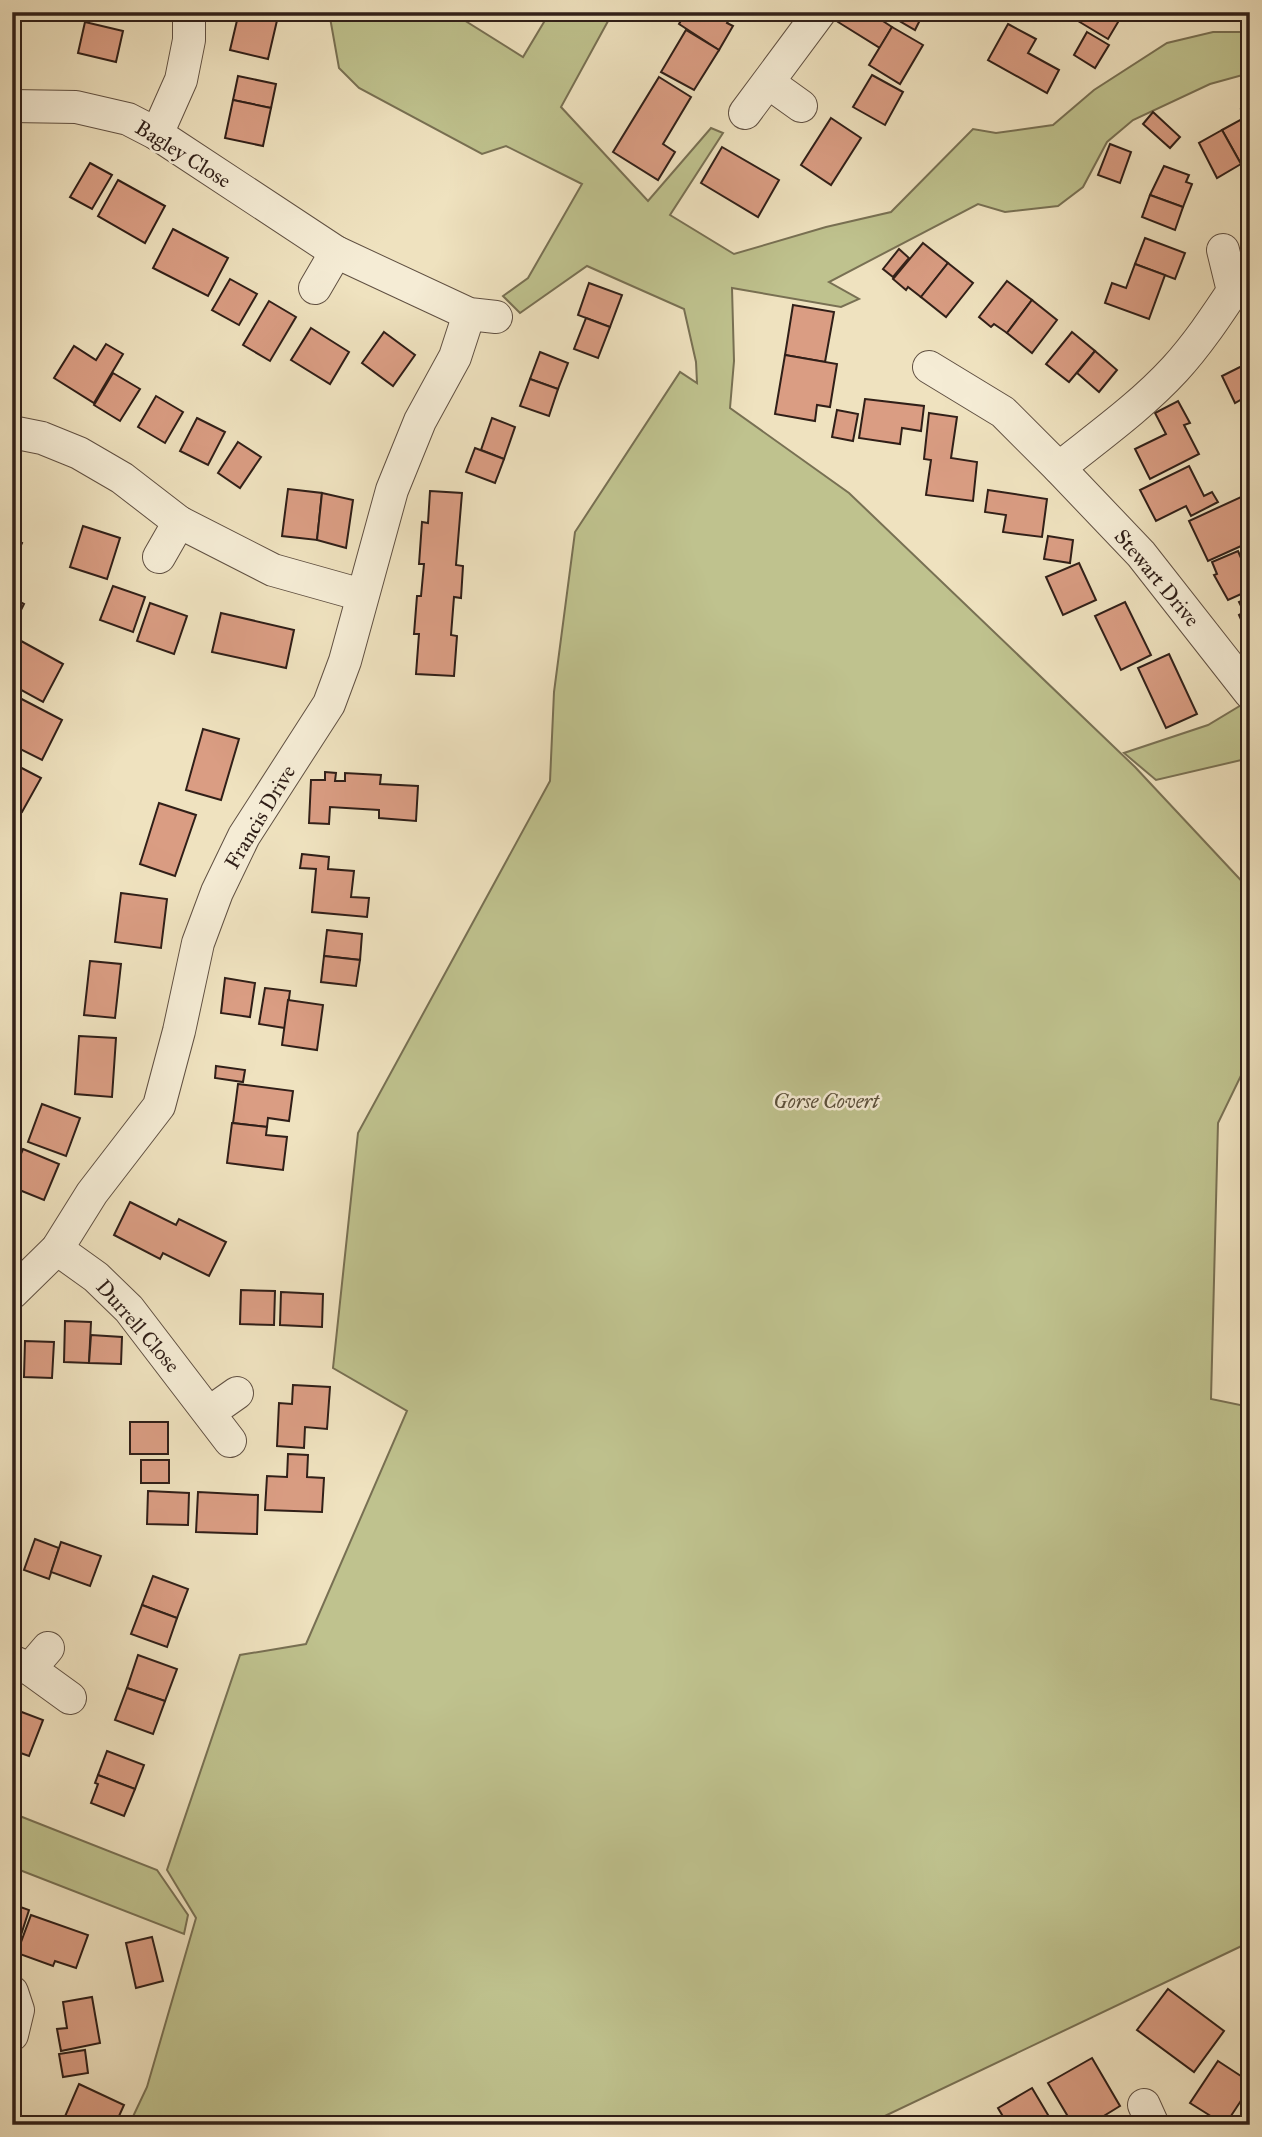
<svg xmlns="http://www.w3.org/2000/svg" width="1262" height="2137" font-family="'IM FELL Great Primer',serif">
	<rect width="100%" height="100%" fill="#efe2bf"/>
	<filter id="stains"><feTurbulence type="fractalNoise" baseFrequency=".00286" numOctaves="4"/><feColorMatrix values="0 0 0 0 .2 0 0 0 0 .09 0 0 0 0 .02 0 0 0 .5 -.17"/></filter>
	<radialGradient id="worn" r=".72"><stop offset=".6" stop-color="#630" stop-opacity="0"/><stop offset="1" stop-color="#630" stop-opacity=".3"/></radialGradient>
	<!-- green -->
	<g fill="#bfc28e" stroke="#787053" stroke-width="2">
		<polygon points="329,12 451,12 523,57 550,12 613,12 561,107 648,201 711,128 723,133 670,215 734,254 826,227 891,212 973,129 996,133 1053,125 1094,90 1167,43 1213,32 1250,32 1250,73 1210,84 1133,120 1107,142 1083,187 1058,206 1005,212 978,204 829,282 859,299 841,307 732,288 734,361 730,408 849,493 1135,767 1250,890 1250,1057 1218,1123 1211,1399 1250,1407 1250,1942 866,2125 129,2125 147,2087 196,1918 167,1870 240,1655 306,1644 407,1411 333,1368 358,1133 550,781 554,692 575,532 680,372 697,383 696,362 684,309 587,266 520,313 503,296 528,278 582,184 506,146 482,154 359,88 339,68"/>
		<polygon points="1243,704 1250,713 1250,758 1156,780 1124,753 1208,725"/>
		<polygon points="12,1813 157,1870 188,1915 184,1934 12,1867"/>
	</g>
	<!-- building -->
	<g fill="#da9d83" stroke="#301f18" stroke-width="2">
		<polygon points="239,12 279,12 268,59 230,50"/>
		<polygon points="686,12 733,12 727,23 733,26 719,50 679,24"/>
		<polygon points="843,12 869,12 892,27 880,48 838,22"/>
		<polygon points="884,12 924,12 915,30"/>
		<polygon points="1083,12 1124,12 1108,39 1078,21"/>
		<polygon points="85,22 123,31 116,62 78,53"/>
		<polygon points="1008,24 1036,39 1028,53 1059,70 1047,93 988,60"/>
		<polygon points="892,27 923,45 900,84 869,65"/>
		<polygon points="686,30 719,50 694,90 661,72"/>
		<polygon points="1087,32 1109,45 1095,68 1074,55"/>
		<polygon points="872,75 903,92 885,125 853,107"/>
		<polygon points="238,76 276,84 271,108 233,100"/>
		<polygon points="659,77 691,97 663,144 675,152 658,180 613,152"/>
		<polygon points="233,100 271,108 263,146 225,138"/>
		<polygon points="1250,104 1250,160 1241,164 1222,130 1246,117 1241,109"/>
		<polygon points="1153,112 1180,137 1170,148 1143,124"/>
		<polygon points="831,118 861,138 831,185 801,165"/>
		<polygon points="1222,130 1241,164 1217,178 1199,143"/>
		<polygon points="1110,144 1131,152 1120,183 1098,175"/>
		<polygon points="722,147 779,180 758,217 701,183"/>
		<polygon points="90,163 112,175 92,209 70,197"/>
		<polygon points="1164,166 1189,175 1186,182 1192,184 1183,207 1150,195"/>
		<polygon points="118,180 165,206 145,243 98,216"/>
		<polygon points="1150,195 1183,207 1175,230 1142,217"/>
		<polygon points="173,229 228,258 208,296 153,268"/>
		<polygon points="1145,238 1185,253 1175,279 1135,264"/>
		<polygon points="923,243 948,263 921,297 908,287 906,290 893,279"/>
		<polygon points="899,249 909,258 893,277 883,269"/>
		<polygon points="948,263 973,283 946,317 921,297"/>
		<polygon points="1135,264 1165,275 1149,319 1105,303 1112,283 1126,288"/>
		<polygon points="230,279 257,294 239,325 212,310"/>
		<polygon points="1007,281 1032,300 1007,333 994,324 991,327 979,317"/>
		<polygon points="589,283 622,295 610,327 578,315"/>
		<polygon points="1032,300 1057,320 1032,353 1007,333"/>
		<polygon points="269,301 296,317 270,361 243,345"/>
		<polygon points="793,305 834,312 825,362 785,355"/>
		<polygon points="586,318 610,327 598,358 574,349"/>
		<polygon points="311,328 349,352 330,384 291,360"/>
		<polygon points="384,332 415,355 393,386 362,363"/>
		<polygon points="1072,332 1095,351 1069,382 1046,364"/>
		<polygon points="106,344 123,354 94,403 54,378 74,346 96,360"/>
		<polygon points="1095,351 1117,370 1099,392 1077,373"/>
		<polygon points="540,352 568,363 558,389 530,379"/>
		<polygon points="785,355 837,364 830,407 817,405 815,421 775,414"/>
		<polygon points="1246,364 1250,368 1250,410 1244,398 1235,403 1222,376"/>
		<polygon points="113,373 140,389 120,421 94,405"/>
		<polygon points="530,379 558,389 549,416 520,406"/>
		<polygon points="156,396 183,412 165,443 138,427"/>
		<polygon points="865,399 924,406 921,431 902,428 900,444 859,438"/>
		<polygon points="1178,401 1190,423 1184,425 1199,454 1150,479 1135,449 1166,434 1155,413"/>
		<polygon points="837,410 858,414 853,441 832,437"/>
		<polygon points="929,413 957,417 951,458 977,462 973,501 926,495 931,460 924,459"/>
		<polygon points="197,418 225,432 208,465 180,451"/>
		<polygon points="492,418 515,427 504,459 481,450"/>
		<polygon points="238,442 261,457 240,488 218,473"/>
		<polygon points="475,448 504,459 495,483 466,472"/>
		<polygon points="1189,466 1204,496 1212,492 1218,502 1191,516 1186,506 1156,521 1140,490"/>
		<polygon points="288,489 322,493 317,540 282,536"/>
		<polygon points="988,490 1047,499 1042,537 1003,532 1006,515 985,512"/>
		<polygon points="430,491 462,493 456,565 463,566 461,598 454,597 451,635 457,636 454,676 416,674 419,634 414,634 417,596 421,596 424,564 419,564 422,522 428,523"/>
		<polygon points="322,493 353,500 346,548 317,540"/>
		<polygon points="1241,497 1250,516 1250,542 1208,561 1189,521"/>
		<polygon points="83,526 120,538 107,579 70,567"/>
		<polygon points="1048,536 1073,540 1070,563 1044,559"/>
		<polygon points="12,538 22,543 12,564"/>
		<polygon points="1238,551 1250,579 1250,590 1228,600 1214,575 1217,574 1212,562"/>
		<polygon points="1079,563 1096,600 1063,615 1046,577"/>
		<polygon points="113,586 145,597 133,632 100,620"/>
		<polygon points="1250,597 1250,622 1243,624 1239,615 1244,612 1239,602"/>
		<polygon points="12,598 24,604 12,628"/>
		<polygon points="1125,602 1151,655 1121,670 1095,616"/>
		<polygon points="150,603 187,616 174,654 137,641"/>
		<polygon points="221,613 294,630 286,668 212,652"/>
		<polygon points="12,636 63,664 43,702 12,685"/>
		<polygon points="1169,654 1197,714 1166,728 1138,668"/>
		<polygon points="12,694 62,720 42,760 12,745"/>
		<polygon points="203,729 239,739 221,800 186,790"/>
		<polygon points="12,763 41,778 22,812 12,807"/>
		<polygon points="325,772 336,773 335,781 345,781 345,773 381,775 380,784 418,786 416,821 379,818 379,810 330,807 329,824 309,823 311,780 325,780"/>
		<polygon points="159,803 196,815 175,876 140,864"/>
		<polygon points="302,854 329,857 328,869 354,871 351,897 369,898 367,917 312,912 316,869 300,868"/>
		<polygon points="121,893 167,899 161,948 115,942"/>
		<polygon points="327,930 362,934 360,960 324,956"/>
		<polygon points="324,956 360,960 356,986 321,982"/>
		<polygon points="90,961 121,964 115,1018 84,1015"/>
		<polygon points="225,978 255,983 250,1017 221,1013"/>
		<polygon points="265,988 290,991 285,1028 259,1024"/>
		<polygon points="288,1000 323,1005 317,1050 282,1045"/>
		<polygon points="79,1036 116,1038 112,1097 75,1094"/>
		<polygon points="216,1066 245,1070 243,1082 215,1078"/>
		<polygon points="238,1084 293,1091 289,1121 268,1118 267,1127 233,1123"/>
		<polygon points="42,1104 80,1118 66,1156 28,1142"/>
		<polygon points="232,1123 267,1127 266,1135 287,1137 283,1170 227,1163"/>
		<polygon points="23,1149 59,1164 44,1200 12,1187 12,1175"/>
		<polygon points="130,1202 176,1225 179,1219 226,1242 209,1276 163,1253 160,1259 114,1235"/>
		<polygon points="241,1290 275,1291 274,1325 240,1324"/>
		<polygon points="281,1292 323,1294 322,1327 280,1325"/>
		<polygon points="65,1321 91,1322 89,1363 64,1362"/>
		<polygon points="91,1335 122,1337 121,1364 89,1363"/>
		<polygon points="25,1341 54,1342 52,1378 24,1377"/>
		<polygon points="293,1385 330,1387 327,1429 305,1427 304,1448 277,1446 279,1403 292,1404"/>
		<rect x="130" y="1422" width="38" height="32"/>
		<polygon points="288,1454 308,1455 307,1477 324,1478 322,1512 265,1510 267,1476 287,1477"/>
		<rect x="141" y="1460" width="28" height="23"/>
		<polygon points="148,1491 189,1493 188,1525 147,1524"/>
		<polygon points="198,1492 258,1495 257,1534 196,1532"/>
		<polygon points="35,1539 59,1548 49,1579 24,1570"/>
		<polygon points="61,1542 101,1556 90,1586 51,1572"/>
		<polygon points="153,1576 188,1589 177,1618 142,1605"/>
		<polygon points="142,1605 177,1618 167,1647 131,1634"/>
		<polygon points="138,1655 177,1669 165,1701 127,1688"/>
		<polygon points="127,1688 165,1701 153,1734 115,1720"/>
		<polygon points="19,1711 43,1720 29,1756 12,1750 12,1729"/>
		<polygon points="107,1751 144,1765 135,1789 98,1775"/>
		<polygon points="98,1775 135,1789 124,1816 91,1803 98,1784 95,1783"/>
		<polygon points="12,1904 29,1910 21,1935 12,1932"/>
		<polygon points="31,1915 88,1935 76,1968 55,1961 53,1966 17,1953"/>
		<polygon points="152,1937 163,1981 136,1988 126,1943"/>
		<polygon points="1168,1989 1224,2031 1194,2072 1137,2030"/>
		<polygon points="92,1997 100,2043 61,2051 57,2029 67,2028 63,2002"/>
		<polygon points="85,2050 88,2073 63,2077 59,2054"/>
		<polygon points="1092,2058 1120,2106 1089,2125 1073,2125 1048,2083"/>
		<polygon points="1218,2061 1250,2082 1250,2087 1225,2125 1190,2103"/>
		<polygon points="79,2084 124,2105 115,2125 71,2125 63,2121"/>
		<polygon points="1032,2088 1054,2125 1008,2125 998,2108"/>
		<polygon points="928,2118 929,2125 888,2125 887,2123"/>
	</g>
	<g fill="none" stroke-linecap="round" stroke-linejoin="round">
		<!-- minor casing -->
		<g stroke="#605042" stroke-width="34">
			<g id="minor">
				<polyline points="769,83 801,106"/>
				<polyline points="12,106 76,107 128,119 157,134 336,252 469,314 496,317"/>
				<polyline points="745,113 820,12"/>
				<polyline points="157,134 181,80 189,40 189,12"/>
				<polyline points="315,288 336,252"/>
				<polyline points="929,367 1003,412 1059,468 1141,554 1250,693"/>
				<polyline points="12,432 42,438 79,453 122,478 179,522 273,570 362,595"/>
				<path d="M1059,468C1099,436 1141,406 1175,369C1197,345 1215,318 1233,291L1223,250"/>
				<polyline points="159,557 179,522"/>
				<polyline points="57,1249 96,1277 129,1309 230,1441"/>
				<polyline points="12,1293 57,1249 92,1193 159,1106 179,1031 198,943 217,892 244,836 329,704 345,661 392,490 420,421 455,357 469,314"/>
				<polyline points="210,1412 237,1393"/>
				<polyline points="12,1661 30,1669 70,1698"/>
				<polyline points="30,1669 48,1648"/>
				<polyline points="12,1992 18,2010 12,2035"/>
				<polyline points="1144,2105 1153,2125"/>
			</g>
		</g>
		<!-- minor -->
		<use href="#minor" stroke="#f5ecd5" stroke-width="32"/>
	</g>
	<g text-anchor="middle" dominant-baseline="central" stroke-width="5" stroke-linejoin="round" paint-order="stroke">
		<!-- street labels -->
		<g font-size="21" fill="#301f18" stroke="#f5ecd5">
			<text transform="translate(183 154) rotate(32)">Bagley Close</text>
			<text transform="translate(1157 578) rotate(50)">Stewart Drive</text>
			<text transform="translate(260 817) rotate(-59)">Francis Drive</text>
			<text transform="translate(138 1326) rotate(49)">Durrell Close</text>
		</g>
		<!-- park labels -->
		<g font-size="21" font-style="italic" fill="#5b503b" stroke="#f5ecd5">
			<text x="826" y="1101">Gorse Covert</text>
		</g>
	</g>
	<!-- margin -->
	<rect width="1262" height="2137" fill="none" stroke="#efe2bf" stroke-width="42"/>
	<rect x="14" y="14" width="1234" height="2109" fill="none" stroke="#301f18" stroke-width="3.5"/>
	<rect x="21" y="21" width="1220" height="2095" fill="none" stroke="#301f18" stroke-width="2"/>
	<rect width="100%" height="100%" filter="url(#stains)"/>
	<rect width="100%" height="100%" fill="url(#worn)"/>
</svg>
